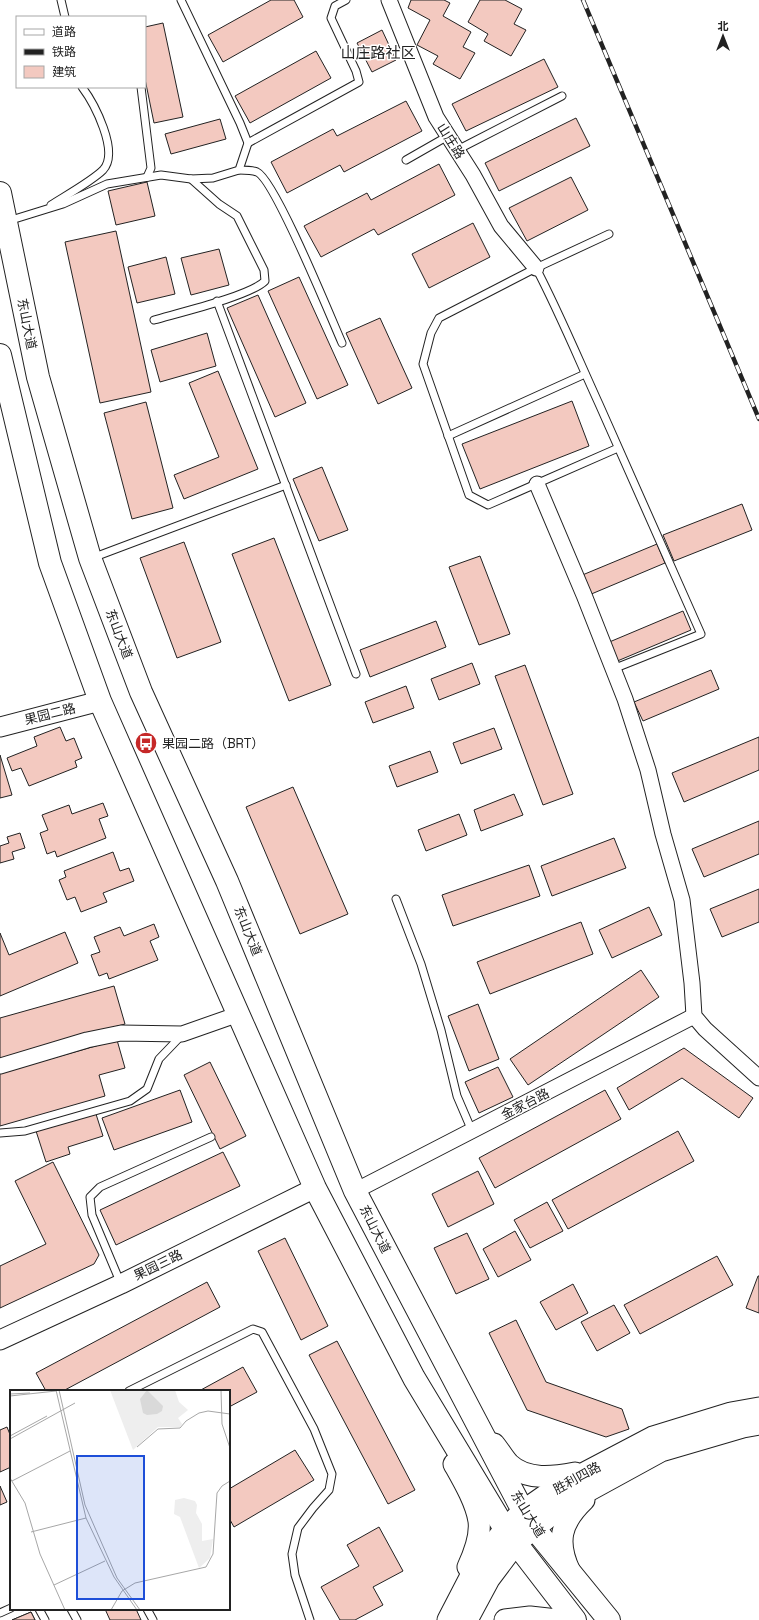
<svg xmlns="http://www.w3.org/2000/svg" width="759" height="1620" font-family="'Space Grotesk','Noto Sans SC',sans-serif">
	<rect width="100%" height="100%" fill="#fff"/>
	<!-- building -->
	<g fill="#f3c9c0" stroke="#222">
		<polygon points="271,0 294,0 303,17 223,62 208,35"/>
		<polygon points="411,0 444,0 450,3 443,16 471,32 463,47 475,53 460,79 433,64 438,56 417,45 430,20 408,8"/>
		<polygon points="480,0 505,0 522,9 514,24 526,30 511,56 484,41 488,34 468,22"/>
		<polygon points="163,23 183,117 154,123 145,79 145,27"/>
		<polygon points="382,30 396,60 372,72 357,43"/>
		<polygon points="316,51 331,78 250,123 235,96"/>
		<polygon points="544,59 558,87 466,131 452,104"/>
		<polygon points="406,101 422,131 344,172 340,165 287,193 271,162 333,129 337,136"/>
		<polygon points="576,118 590,146 499,191 485,163"/>
		<polygon points="220,119 226,139 171,154 165,134"/>
		<polygon points="439,164 455,195 378,235 374,229 321,257 304,226 367,193 371,200"/>
		<polygon points="571,177 588,210 527,241 509,208"/>
		<polygon points="147,182 155,216 116,225 108,191"/>
		<polygon points="473,223 490,257 429,288 412,254"/>
		<polygon points="116,231 151,392 100,403 65,242"/>
		<polygon points="219,249 229,285 191,295 181,258"/>
		<polygon points="166,257 175,294 137,303 128,267"/>
		<polygon points="299,277 348,385 317,399 268,291"/>
		<polygon points="258,295 306,403 275,417 227,308"/>
		<polygon points="380,318 412,388 378,404 346,333"/>
		<polygon points="207,333 216,366 160,382 151,350"/>
		<polygon points="218,371 258,469 184,499 174,475 219,457 189,383"/>
		<polygon points="572,401 589,446 480,489 462,444"/>
		<polygon points="146,402 173,508 132,519 104,413"/>
		<polygon points="322,467 348,530 319,541 293,479"/>
		<polygon points="742,504 752,530 674,561 663,535"/>
		<polygon points="274,538 331,685 289,701 232,554"/>
		<polygon points="184,542 221,642 177,658 140,558"/>
		<polygon points="657,544 665,563 589,595 580,576"/>
		<polygon points="480,556 510,634 479,645 449,567"/>
		<polygon points="683,611 691,630 615,662 607,643"/>
		<polygon points="436,621 446,647 370,677 360,650"/>
		<polygon points="472,663 480,684 439,700 431,679"/>
		<polygon points="525,665 573,794 543,805 495,676"/>
		<polygon points="711,670 719,689 643,721 634,702"/>
		<polygon points="406,686 414,708 373,723 365,702"/>
		<polygon points="60,727 66,741 74,738 82,758 75,761 77,767 29,786 21,768 12,771 7,758 37,746 34,737"/>
		<polygon points="494,728 502,749 461,764 453,743"/>
		<polygon points="759,737 759,770 684,802 672,773"/>
		<polygon points="430,751 438,772 397,787 389,766"/>
		<polygon points="0,755 12,795 0,798"/>
		<polygon points="293,787 348,914 300,934 246,807"/>
		<polygon points="514,794 523,815 481,831 474,810"/>
		<polygon points="103,803 108,816 99,819 106,838 57,857 55,851 47,854 40,833 48,830 42,815 69,805 72,814"/>
		<polygon points="459,814 467,835 426,851 418,830"/>
		<polygon points="759,821 759,854 704,877 692,849"/>
		<polygon points="20,833 25,848 12,852 14,859 0,863 0,846 9,843 7,837"/>
		<polygon points="614,838 626,868 552,896 541,866"/>
		<polygon points="113,852 120,871 129,868 134,881 103,893 107,902 81,912 75,897 67,900 59,880 66,877 64,871"/>
		<polygon points="529,865 540,896 453,926 442,895"/>
		<polygon points="759,889 759,922 722,937 710,909"/>
		<polygon points="649,907 662,935 612,958 599,930"/>
		<polygon points="581,922 593,954 490,994 477,962"/>
		<polygon points="154,924 159,937 150,941 158,960 109,979 107,973 99,976 91,955 100,952 94,937 120,927 124,936"/>
		<polygon points="65,932 78,963 0,996 0,933 9,955"/>
		<polygon points="641,970 659,997 528,1085 510,1059"/>
		<polygon points="114,986 125,1024 0,1060 0,1018"/>
		<polygon points="478,1004 499,1059 469,1071 448,1016"/>
		<polygon points="117,1040 125,1068 99,1075 105,1096 0,1126 0,1073"/>
		<polygon points="684,1048 753,1098 739,1118 682,1078 629,1110 617,1088"/>
		<polygon points="210,1062 246,1136 220,1149 184,1075"/>
		<polygon points="498,1067 513,1097 479,1113 465,1082"/>
		<polygon points="180,1090 192,1122 114,1150 102,1118"/>
		<polygon points="605,1090 621,1119 495,1188 479,1158"/>
		<polygon points="95,1111 103,1136 68,1147 70,1154 46,1162 36,1131"/>
		<polygon points="678,1131 694,1161 568,1229 552,1200"/>
		<polygon points="223,1152 240,1186 116,1245 100,1210"/>
		<polygon points="53,1162 99,1255 94,1264 0,1308 0,1266 46,1244 15,1181"/>
		<polygon points="478,1171 494,1204 448,1227 432,1194"/>
		<polygon points="547,1202 563,1231 530,1248 514,1220"/>
		<polygon points="515,1231 531,1260 498,1277 483,1249"/>
		<polygon points="467,1233 489,1279 456,1294 434,1248"/>
		<polygon points="285,1238 328,1326 301,1340 258,1251"/>
		<polygon points="717,1256 733,1285 640,1334 624,1305"/>
		<polygon points="758,1276 759,1276 759,1313 746,1308"/>
		<polygon points="207,1282 220,1307 63,1391 46,1391 36,1373"/>
		<polygon points="573,1284 588,1313 556,1330 540,1302"/>
		<polygon points="614,1305 630,1333 597,1351 581,1322"/>
		<polygon points="516,1320 546,1382 622,1409 629,1429 606,1437 527,1410 489,1333"/>
		<polygon points="337,1341 415,1490 388,1504 309,1355"/>
		<polygon points="243,1367 257,1392 229,1407 229,1391 199,1391"/>
		<polygon points="7,1427 11,1437 11,1467 0,1472 0,1430"/>
		<polygon points="295,1450 314,1480 234,1527 229,1518 229,1489"/>
		<polygon points="0,1486 7,1502 0,1505"/>
		<polygon points="379,1527 403,1571 373,1587 383,1605 355,1620 340,1620 321,1587 359,1566 347,1545"/>
		<polygon points="105,1609 136,1609 141,1620 110,1620"/>
		<polygon points="31,1612 35,1620 12,1620"/>
		<polygon points="31,1612 35,1620 12,1620"/>
	</g>
	<g fill="none" stroke-linecap="round" stroke-linejoin="round">
		<!-- service casing -->
		<g stroke="#222" stroke-width="9">
			<g id="service">
				<polyline points="61,0 65,17"/>
				<polyline points="141,87 151,168 147,177"/>
				<polyline points="248,143 359,82 356,71 331,18 335,6 346,0"/>
				<polyline points="457,150 562,96"/>
				<polyline points="406,160 448,136"/>
				<path d="M239,170C244,170 252,170 257,172C275,180 331,318 342,343"/>
				<path d="M51,205C65,196 92,181 103,170C120,152 94,103 82,87"/>
				<polyline points="8,221 63,204 107,184 161,175 191,179 213,178 239,170 248,143 240,123 181,0"/>
				<polyline points="536,268 609,234"/>
				<polyline points="217,301 356,674"/>
				<path d="M154,320C178,313 250,296 265,281L264,270L237,216L219,204L191,179"/>
				<polyline points="448,436 585,374"/>
				<polyline points="92,558 286,485"/>
				<path d="M613,669L701,634C667,557 633,480 599,404C578,358 559,312 536,268L439,318L431,333L423,364L469,495L488,505L618,448"/>
				<polyline points="396,899 421,964 441,1030 457,1096 472,1131"/>
				<polyline points="0,1133 25,1131 130,1101 147,1089 159,1059 181,1036"/>
				<polyline points="121,1284 92,1215 90,1197 100,1187 211,1137"/>
				<polyline points="129,1391 253,1329 262,1332 314,1429 332,1474 329,1490 313,1508 298,1528 292,1554 295,1575 310,1620"/>
				<polyline points="39,1609 45,1620"/>
				<polyline points="71,1609 77,1620"/>
				<polyline points="147,1609 153,1620"/>
				<polyline points="0,1613 11,1608"/>
			</g>
		</g>
		<!-- minor casing -->
		<g stroke="#222" stroke-width="17">
			<g id="minor">
				<polyline points="389,0 436,117 473,175 501,226 536,268"/>
				<polyline points="537,484 584,595 625,699 648,770 663,834 682,900 692,983 694,1016 705,1029 759,1078"/>
				<polyline points="0,1066 87,1040 121,1033 182,1034 239,1014"/>
				<polyline points="355,1191 694,1016"/>
			</g>
		</g>
		<!-- tertiary casing -->
		<g stroke="#222" stroke-width="21">
			<g id="tertiary">
				<polyline points="0,727 100,701"/>
				<polyline points="0,1340 121,1284 315,1188"/>
			</g>
		</g>
		<!-- secondary casing -->
		<g stroke="#222" stroke-width="23">
			<g id="secondary">
				<path d="M494,1444C499,1450 504,1459 509,1464C527,1481 554,1477 575,1473"/>
				<path d="M454,1464C463,1480 476,1502 479,1521C481,1537 474,1554 468,1567"/>
				<path d="M570,1572C556,1542 560,1523 584,1500"/>
				<polyline points="448,1620 477,1564 505,1529 523,1511 556,1488 653,1437 731,1413 759,1408"/>
				<polyline points="467,1620 489,1579 516,1543 566,1503 661,1451 743,1427 759,1424"/>
				<polyline points="505,1620 530,1617 557,1620"/>
			</g>
		</g>
		<!-- primary casing -->
		<g stroke="#222" stroke-width="24">
			<g id="primary">
				<polyline points="0,193 38,377 90,558 141,692 227,881 355,1191 523,1511 534,1528 609,1620"/>
				<polyline points="0,355 50,563 100,701 315,1188 414,1378 505,1529 575,1620"/>
			</g>
		</g>
		<!-- service -->
		<use href="#service" stroke="#fff" stroke-width="7"/>
		<!-- minor -->
		<use href="#minor" stroke="#fff" stroke-width="15"/>
		<!-- tertiary -->
		<use href="#tertiary" stroke="#fff" stroke-width="19"/>
		<!-- secondary -->
		<use href="#secondary" stroke="#fff" stroke-width="21"/>
		<!-- primary -->
		<use href="#primary" stroke="#fff" stroke-width="22"/>
		<!-- rail casing -->
		<g stroke="#222" stroke-width="4.5">
			<polyline id="rail" points="583,0 759,419"/>
		</g>
		<!-- rail -->
		<use href="#rail" stroke="#fff" stroke-width="3" stroke-dasharray="9" stroke-linecap="butt"/>
	</g>
	<!-- icons -->
	<defs>
		<g id="bus-disc" transform="scale(1.15)"><circle r="9.5" fill="#c62828" stroke="#fff"/><path d="M-5-6H5V4H4V6H2V4H-2V6H-4V4H-5ZM-3.5-4V0h7V-4ZM-3.5 1.2v1.5H-2V1.2ZM2 1.2v1.5H3.5V1.2Z" fill="#fff"/></g>
	</defs>
	<g fill-rule="evenodd">
		<use href="#bus-disc" x="146" y="743"/>
	</g>
	<g text-anchor="middle" dominant-baseline="central" stroke-width="3" stroke-linejoin="round" paint-order="stroke">
		<!-- street labels -->
		<g font-size="13" fill="#222" stroke="#fff">
			<text transform="translate(451 141) rotate(58)">山庄路</text>
			<text transform="translate(27 324) rotate(79)">东山大道</text>
			<text transform="translate(119 634) rotate(69)">东山大道</text>
			<text transform="translate(50 714) rotate(-14)">果园二路</text>
			<text transform="translate(248 931) rotate(68)">东山大道</text>
			<text transform="translate(525 1104) rotate(-27)">金家台路</text>
			<text transform="translate(375 1229) rotate(63)">东山大道</text>
			<text transform="translate(158 1265) rotate(-26)">果园三路</text>
			<text transform="translate(577 1478) rotate(-29)">胜利四路</text>
			<text transform="translate(528 1514) rotate(58)">东山大道</text>
		</g>
		<!-- poi labels -->
		<g font-size="13" fill="#222" stroke="#fff" text-anchor="start">
			<text x="162" y="743">果园二路（BRT）</text>
		</g>
		<!-- quarter labels -->
		<g font-size="15" fill="#222" stroke="#fff">
			<text x="378" y="52">山庄路社区</text>
		</g>
	</g>
	<!-- overview -->
	<g transform="translate(10 1390)">
		<rect width="220" height="220" fill="#fff"/>
		<path d="M100,0H165L169,12L178,20L168,28L172,34L170,37H148L123,60ZM174,108L185,111L187,115L186,123L192,134V151L203,149L200,168L189,178L170,127L164,124L165,110Z" fill="#eee"/>
		<path d="M137,0L153,16L152,21L147,24L137,25L133,23L130,9Z" fill="#d9d9d9"/>
		<path fill="none" stroke="#a7a7a7" stroke-width="1" d="M46,0L76,128L104,187L127,220M49,0L75,115L107,188L130,220M211,0L212,34L220,58M0,4L20,3M0,6L46,1M0,46L37,26M0,49L65,13M127,57L148,39L170,38L176,31L189,23L198,21L220,24M0,88L15,113L30,164L55,220M2,91L60,61M21,142L76,128M44,195L95,171M101,220L112,201L125,193L196,177L203,164L207,103L212,96L220,91"/>
		<path fill="#1d4ed8" fill-opacity="0.15" stroke="#1d4ed8" stroke-width="2" d="M67,66H134V209H67Z"/>
		<rect width="220" height="220" fill="none" stroke="#222" stroke-width="2"/>
	</g>
	<!-- legend -->
	<rect x="16" y="16" width="130" height="72" fill="#ffffff" stroke="#a7a7a7"/>
	<rect x="24" y="29" width="20" height="6" fill="#ffffff" stroke="#a7a7a7"/>
	<text x="52" y="36" font-size="12" fill="#222222">道路</text>
	<rect x="24" y="49" width="20" height="6" fill="#222222" stroke="#a7a7a7"/>
	<text x="52" y="56" font-size="12" fill="#222222">铁路</text>
	<rect x="24" y="66" width="20" height="12" fill="#f3c9c0" stroke="#a7a7a7"/>
	<text x="52" y="76" font-size="12" fill="#222222">建筑</text>
	<!-- north arrow -->
	<g transform="translate(723 36)" stroke="#ffffff" stroke-width="3" paint-order="stroke">
	<path d="M0-3L7 15L0 10L-7 15Z" fill="#222222"/>
	<text y="-6" font-size="11" font-weight="bold" text-anchor="middle" fill="#222222">北</text>
	</g>
</svg>
